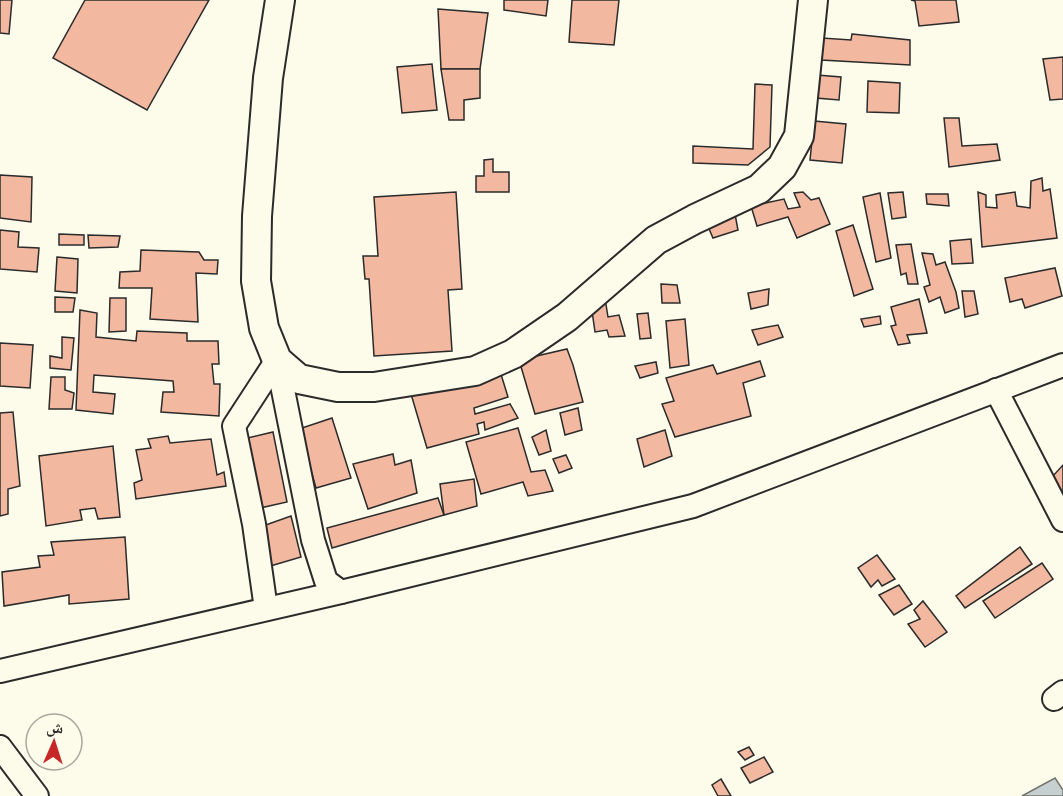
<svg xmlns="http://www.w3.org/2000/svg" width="1063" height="796" font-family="Lora,'Noto Naskh Arabic',serif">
	<rect width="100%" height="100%" fill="#fdfbea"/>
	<!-- water -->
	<polygon fill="#c7d0d0" stroke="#74746e" stroke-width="1.5" points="1055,778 1063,790 1063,796 1022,796"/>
	<!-- building -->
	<g fill="#f2b8a0" stroke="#2b2b2b" stroke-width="1.5">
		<polygon points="0,0 12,0 9,34 0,33"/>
		<polygon points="85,0 209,0 147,110 53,58"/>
		<polygon points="504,0 548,0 546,16 504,10"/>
		<polygon points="572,0 619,0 614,45 569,42"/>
		<polygon points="911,0 956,0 959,22 919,26 915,1"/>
		<polygon points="438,9 488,13 480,69 441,69"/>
		<polygon points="852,34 910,40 910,65 821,60 822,38 851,40"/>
		<polygon points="1063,57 1063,99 1050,100 1043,59"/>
		<polygon points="432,64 437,110 402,113 397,67"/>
		<polygon points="441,69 480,69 480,98 464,100 464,120 449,120"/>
		<polygon points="817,75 841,77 839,100 816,98"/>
		<polygon points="868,81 900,83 899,113 867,112"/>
		<polygon points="755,84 772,85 770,147 748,165 693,163 693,146 753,149"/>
		<polygon points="944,118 959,118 962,146 997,144 1000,160 949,167"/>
		<polygon points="814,121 846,124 842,163 810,160"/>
		<polygon points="493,159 493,172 509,172 509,192 476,192 476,176 484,176 484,160"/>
		<polygon points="0,175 32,177 31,222 0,218"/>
		<polygon points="1042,178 1043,191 1050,189 1057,238 982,247 978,192 986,195 986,207 997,208 996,195 1015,192 1017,206 1030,208 1031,181"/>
		<polygon points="456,192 462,289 448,290 452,351 374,356 369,279 365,279 363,256 378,256 374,197"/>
		<polygon points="803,192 811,200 819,198 830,224 797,238 788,217 757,226 751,206 784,199 788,209 800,207 794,193"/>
		<polygon points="903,192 906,217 892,219 888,193"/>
		<polygon points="880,193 891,258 876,262 863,197"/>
		<polygon points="926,194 948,194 949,206 927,204"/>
		<polygon points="735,214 738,230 713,238 706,222"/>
		<polygon points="853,225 873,289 854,296 836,231"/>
		<polygon points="0,230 19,232 18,247 39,248 37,272 0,269"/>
		<polygon points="59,234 84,235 84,245 59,245"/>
		<polygon points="88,235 120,236 118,247 89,248"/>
		<polygon points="971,239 973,263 952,264 950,241"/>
		<polygon points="911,244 918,284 908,284 906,273 901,275 896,245"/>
		<polygon points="141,250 199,252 204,260 218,260 217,274 196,273 198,322 150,319 152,288 119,288 120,272 140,271"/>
		<polygon points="922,253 933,254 936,265 945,262 956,292 959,308 945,313 940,297 929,302 924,287 930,285"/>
		<polygon points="57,257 78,259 77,293 55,291"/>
		<polygon points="1055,268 1062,296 1025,308 1022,299 1010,302 1005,278"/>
		<polygon points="661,284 677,285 680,303 662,303"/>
		<polygon points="769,289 768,305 751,309 748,293"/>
		<polygon points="962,291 974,291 978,314 965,317"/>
		<polygon points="604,292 608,317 619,315 625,336 609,337 607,330 595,332 590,297"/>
		<polygon points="55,297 75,298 73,312 55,312"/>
		<polygon points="110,298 126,298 126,331 109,332"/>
		<polygon points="919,299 927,333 907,335 910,343 898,345 891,326 896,325 891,307"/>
		<polygon points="80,310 97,313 96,337 136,341 137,331 187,333 187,341 218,341 219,364 212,364 214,384 220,384 219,416 161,412 163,392 174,392 173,381 94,375 93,392 115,394 113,414 76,410"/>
		<polygon points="648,313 651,338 640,339 637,314"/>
		<polygon points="880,316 881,324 864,327 861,319"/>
		<polygon points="685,319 689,365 670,368 666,321"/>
		<polygon points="778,325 783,337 758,345 752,330"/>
		<polygon points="62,337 74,338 71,370 50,368 50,356 62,358"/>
		<polygon points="0,343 33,345 30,388 0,386"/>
		<polygon points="567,349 573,365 583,402 535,414 519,360"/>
		<polygon points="760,361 765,376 743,383 751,416 675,437 662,404 674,401 666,378 713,365 717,374"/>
		<polygon points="656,362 658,373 640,378 635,366"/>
		<polygon points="500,371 508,397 474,408 475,414 510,404 518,418 485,430 484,422 477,424 479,434 427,448 411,394"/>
		<polygon points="51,377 65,377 65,390 74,393 72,409 49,409"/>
		<polygon points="578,408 582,430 565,435 560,413"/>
		<polygon points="13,412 20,486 8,489 8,514 0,516 0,413"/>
		<polygon points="332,418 351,478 316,488 299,429"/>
		<polygon points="518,428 531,472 545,470 553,491 528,496 523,482 481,494 466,442"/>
		<polygon points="546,430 551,451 539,455 532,437"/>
		<polygon points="665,430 672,456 644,467 637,439"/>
		<polygon points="273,432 287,502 260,508 243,439"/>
		<polygon points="168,436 170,443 211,439 217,475 224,472 226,486 136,499 134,483 142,480 136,450 151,448 148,439"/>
		<polygon points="113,446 120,517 98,519 95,508 80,510 82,520 46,526 39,456"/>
		<polygon points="393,454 395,465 411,460 417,493 368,509 353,464"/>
		<polygon points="566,455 572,468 559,473 553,459"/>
		<polygon points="1063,465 1063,504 1041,489"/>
		<polygon points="474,479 477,506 444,515 440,484"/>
		<polygon points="438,498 444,515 332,548 327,528"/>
		<polygon points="291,516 301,557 267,567 260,527"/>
		<polygon points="125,537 129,599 69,604 69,595 4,606 2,572 40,567 38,556 54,555 51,542"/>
		<polygon points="1020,547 1032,564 965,608 956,596"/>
		<polygon points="877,555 895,579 882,586 878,580 871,587 858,568"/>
		<polygon points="1042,563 1053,579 995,618 983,601"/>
		<polygon points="899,585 912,604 894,615 879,595"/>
		<polygon points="923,601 947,632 925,647 908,624 920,619 914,610"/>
		<polygon points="749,747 754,755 745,760 738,752"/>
		<polygon points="764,757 773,772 750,783 741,768"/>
		<polygon points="721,779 731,796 718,796 712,785"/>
	</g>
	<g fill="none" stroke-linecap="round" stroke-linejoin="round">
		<!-- minor casing -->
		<g stroke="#2b2b2b" stroke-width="26">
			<g id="minor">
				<polyline points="277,360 313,540 326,581 341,592"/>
				<polyline points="996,390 1063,520"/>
				<polyline points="266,609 254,524 234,426 277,360"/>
				<polyline points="0,671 341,592 693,506 1063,365"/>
				<polyline points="1054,699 1063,692"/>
				<polyline points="0,747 37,796"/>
			</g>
		</g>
		<!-- major casing -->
		<g stroke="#2b2b2b" stroke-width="32">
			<polyline id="major" points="280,0 268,78 257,216 256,281 264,328 277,360 299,379 338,387 374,387 475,371 513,354 567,317 656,240 695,219 759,189 782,167 799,136 813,0"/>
		</g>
		<!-- minor -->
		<use href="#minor" stroke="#fdfbea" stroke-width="22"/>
		<!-- major -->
		<use href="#major" stroke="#fdfbea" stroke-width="28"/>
	</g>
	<!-- north arrow -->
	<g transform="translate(54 742) rotate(3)"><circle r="28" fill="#fdfbea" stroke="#a9a89e" stroke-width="1.5"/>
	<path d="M0-4.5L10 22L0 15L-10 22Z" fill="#c62828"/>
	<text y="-9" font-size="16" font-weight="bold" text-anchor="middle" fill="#2b2b2b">ش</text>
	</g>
</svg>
